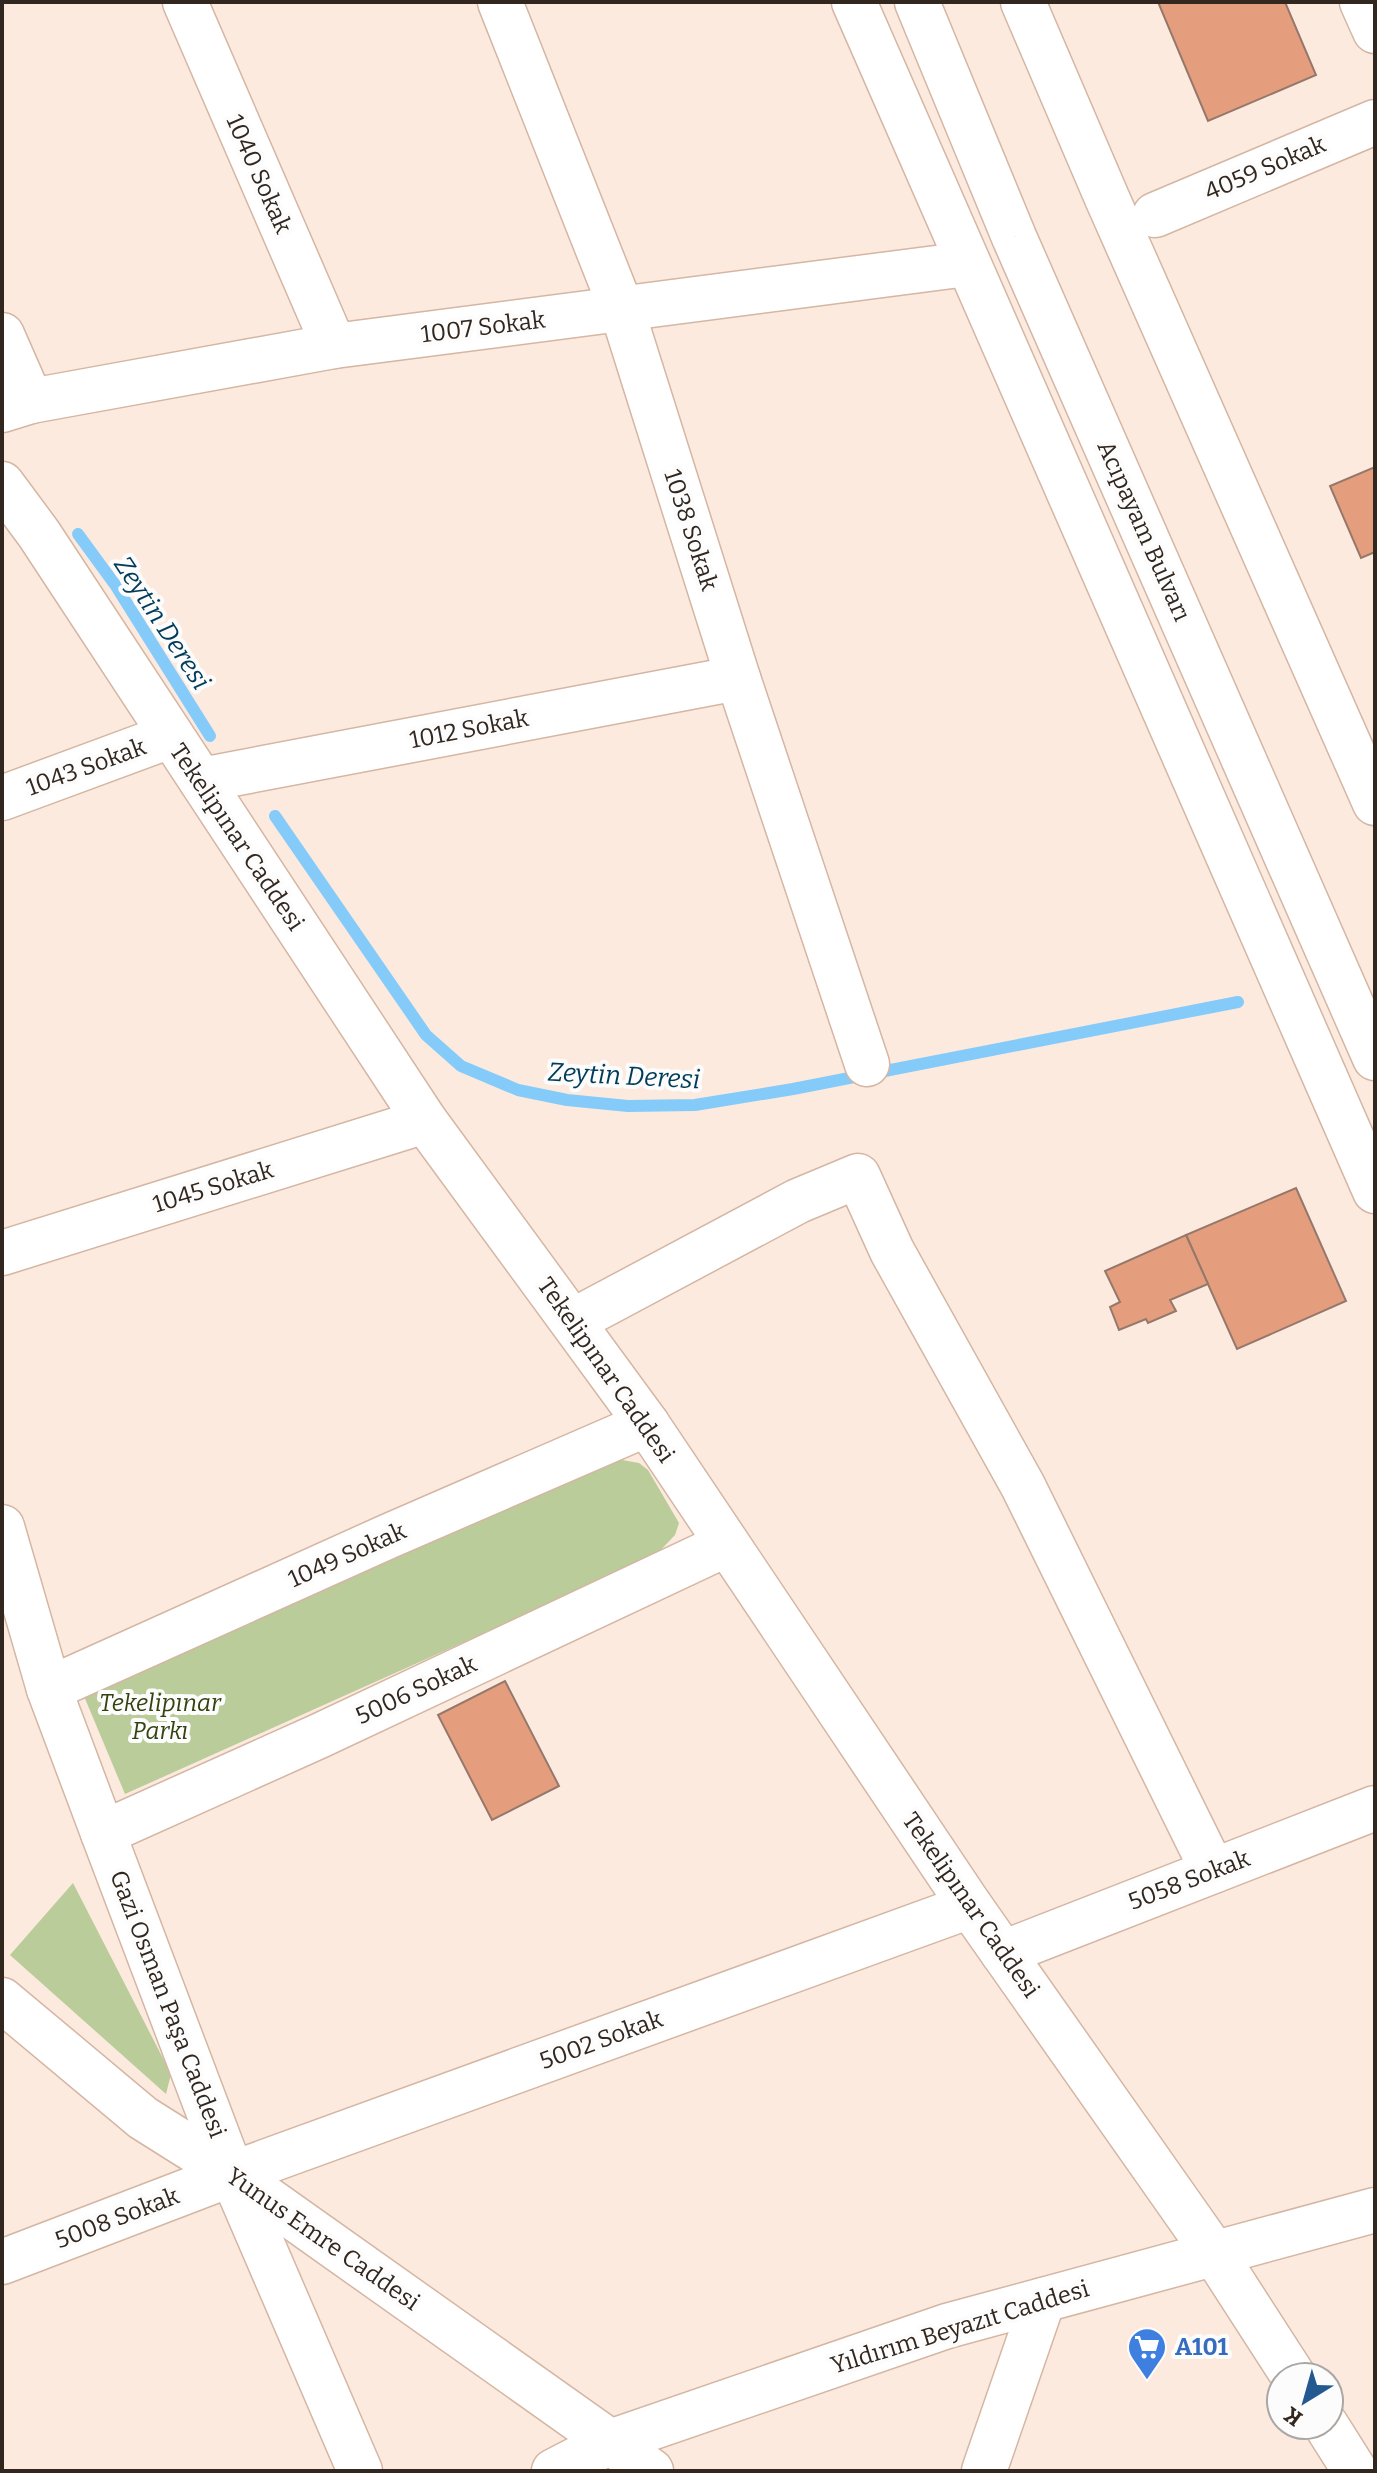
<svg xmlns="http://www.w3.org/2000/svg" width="1377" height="2473" font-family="Bitter,serif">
	<rect width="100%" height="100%" fill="#fdeadf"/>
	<!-- green -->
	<g fill="#b9cc99">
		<polygon points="622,1460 639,1463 648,1470 679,1523 675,1535 654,1557 125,1794 81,1689 605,1462"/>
		<polygon points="73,1883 171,2074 166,2094 10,1955"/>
	</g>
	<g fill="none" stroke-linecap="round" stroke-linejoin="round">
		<!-- stream -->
		<g stroke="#85cbf9" stroke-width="12">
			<polyline points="78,534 116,586 210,736"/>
			<polyline points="275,816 426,1035 461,1066 518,1090 567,1100 628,1106 695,1105 793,1089 1238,1002"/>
		</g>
	</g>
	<!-- building -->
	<g fill="#e49e7e" stroke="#96786b" stroke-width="2">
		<polygon points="1158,2 1285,2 1316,75 1208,121"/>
		<polygon points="1375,467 1375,552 1361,558 1330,486"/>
		<polygon points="1296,1188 1346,1301 1237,1349 1186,1235"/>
		<polygon points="1186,1235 1208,1284 1170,1300 1176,1311 1148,1323 1146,1319 1119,1330 1110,1307 1120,1302 1105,1271"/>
		<polygon points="505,1681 559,1786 492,1820 438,1715"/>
	</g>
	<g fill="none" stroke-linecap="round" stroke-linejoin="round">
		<!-- street casing -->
		<g stroke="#d4b6a3" stroke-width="47">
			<g id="street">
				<polyline points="185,2 334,346"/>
				<polyline points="500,2 622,310 738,678 867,1064"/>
				<polyline points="1362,2 1375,31"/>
				<polyline points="1155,215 1375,122"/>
				<polyline points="2,335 31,401"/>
				<polyline points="2,410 31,401 334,346 967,264"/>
				<polyline points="2,484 39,534 425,1121 647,1424 970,1906 1214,2253"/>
				<polyline points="201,780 738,678"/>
				<polyline points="2,798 170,736"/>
				<polyline points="2,1253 425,1121"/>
				<polyline points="573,1321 798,1201 858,1176 892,1251 1023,1486 1213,1871"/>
				<polyline points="2,1527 49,1689 103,1833 232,2174 360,2471"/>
				<polyline points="49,1689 389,1536 647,1424"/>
				<polyline points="103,1833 319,1736 727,1544"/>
				<polyline points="1003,1953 1375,1808"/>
				<polyline points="2,2000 143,2118 232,2174 651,2471"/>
				<polyline points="2,2262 232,2174 970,1906"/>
				<polyline points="984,2471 1043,2300"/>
			</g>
		</g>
		<!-- secondary casing -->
		<g stroke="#d4b6a3" stroke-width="47">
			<g id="secondary">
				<polyline points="1214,2253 1294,2377"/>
				<polyline points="1326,2425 1355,2471"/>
				<polyline points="554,2471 610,2442 947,2326 1375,2210"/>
			</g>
		</g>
		<!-- primary casing -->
		<g stroke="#d4b6a3" stroke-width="47">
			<g id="primary">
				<polyline points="854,2 1375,1191"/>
				<polyline points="917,2 1014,237 1375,1058"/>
				<polyline points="1023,2 1107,198 1375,803"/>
			</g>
		</g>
		<!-- street -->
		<use href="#street" stroke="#fff" stroke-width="44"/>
		<!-- secondary -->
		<use href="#secondary" stroke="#fff" stroke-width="44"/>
		<!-- primary -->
		<use href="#primary" stroke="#fff" stroke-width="44"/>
	</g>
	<!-- icons -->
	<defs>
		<g id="supermarket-pin" transform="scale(2)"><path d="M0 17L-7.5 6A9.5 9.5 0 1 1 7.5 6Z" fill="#3f7fe0" stroke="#fcfcfc"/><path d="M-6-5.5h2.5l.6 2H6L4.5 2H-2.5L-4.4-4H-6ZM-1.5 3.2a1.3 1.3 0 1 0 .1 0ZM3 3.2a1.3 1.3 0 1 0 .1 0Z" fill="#fff"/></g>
	</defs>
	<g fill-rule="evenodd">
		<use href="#supermarket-pin" x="1147" y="2347"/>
	</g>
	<g text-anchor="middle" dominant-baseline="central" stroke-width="8" stroke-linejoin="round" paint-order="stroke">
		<!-- street labels -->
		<g font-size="24" fill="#32271f" stroke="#fcfcfc">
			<text transform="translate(1265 168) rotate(-23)">4059 Sokak</text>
			<text transform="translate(259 174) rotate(66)">1040 Sokak</text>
			<text transform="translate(483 327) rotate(-7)">1007 Sokak</text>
			<text transform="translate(691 530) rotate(72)">1038 Sokak</text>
			<text transform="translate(1144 531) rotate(66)">Acıpayam Bulvarı</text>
			<text transform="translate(469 729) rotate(-11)">1012 Sokak</text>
			<text transform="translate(86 767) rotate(-20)">1043 Sokak</text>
			<text transform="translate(237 837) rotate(56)">Tekelipınar Caddesi</text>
			<text transform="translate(213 1187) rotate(-17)">1045 Sokak</text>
			<text transform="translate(606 1370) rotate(55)">Tekelipınar Caddesi</text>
			<text transform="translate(347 1555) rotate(-24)">1049 Sokak</text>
			<text transform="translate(416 1690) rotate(-25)">5006 Sokak</text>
			<text transform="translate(1189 1880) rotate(-21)">5058 Sokak</text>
			<text transform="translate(971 1905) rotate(55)">Tekelipınar Caddesi</text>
			<text transform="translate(168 2004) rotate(69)">Gazi Osman Paşa Caddesi</text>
			<text transform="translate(601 2040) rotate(-20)">5002 Sokak</text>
			<text transform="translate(117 2218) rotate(-21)">5008 Sokak</text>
			<text transform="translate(323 2239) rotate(35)">Yunus Emre Caddesi</text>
			<text transform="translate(960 2327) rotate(-17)">Yıldırım Beyazıt Caddesi</text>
		</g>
		<!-- park labels -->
		<g font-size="24" font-style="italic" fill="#34420f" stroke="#fcfcfc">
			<text x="160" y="1703">Tekelipınar<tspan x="160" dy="28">Parkı</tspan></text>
		</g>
		<!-- shop labels -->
		<g font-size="24" font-weight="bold" fill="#366cbe" stroke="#fcfcfc" text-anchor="start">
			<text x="1175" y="2347">A101</text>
		</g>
		<!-- water labels -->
		<g font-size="26" font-style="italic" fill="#003c5a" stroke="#fcfcfc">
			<text transform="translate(162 623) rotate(57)">Zeytin Deresi</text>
			<text transform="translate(624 1076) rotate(3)">Zeytin Deresi</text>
		</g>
	</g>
	<!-- border -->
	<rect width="1377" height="2473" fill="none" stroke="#32271f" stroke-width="8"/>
	<!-- north arrow -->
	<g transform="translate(1305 2401) rotate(217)"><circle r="38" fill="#fcfcfc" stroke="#aba7a4" stroke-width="2"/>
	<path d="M0-6L14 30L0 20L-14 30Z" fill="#225991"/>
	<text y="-12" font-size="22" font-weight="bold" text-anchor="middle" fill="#32271f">K</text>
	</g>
</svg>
